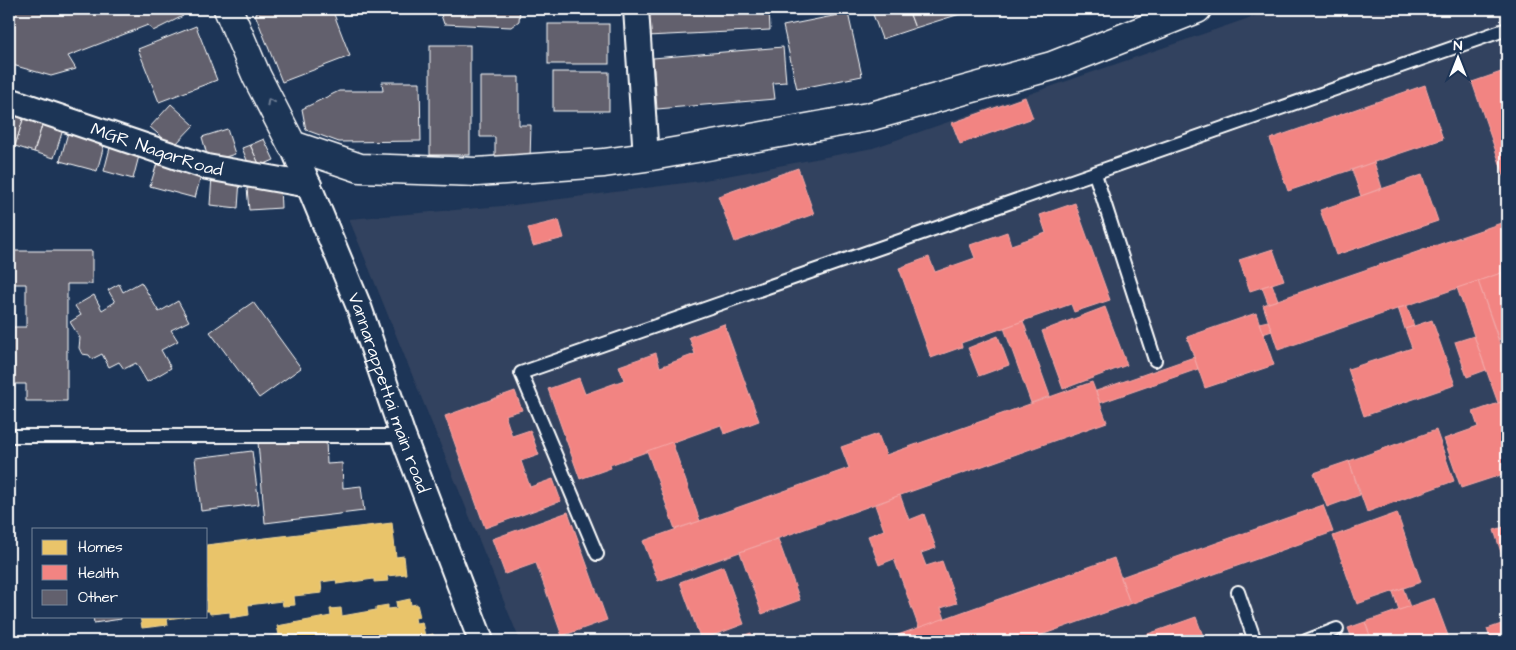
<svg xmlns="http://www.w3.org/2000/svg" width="1516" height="650" font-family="'Architects Daughter',sans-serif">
	<rect width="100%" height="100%" fill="#1d3557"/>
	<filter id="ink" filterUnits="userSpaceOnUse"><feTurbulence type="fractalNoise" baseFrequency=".02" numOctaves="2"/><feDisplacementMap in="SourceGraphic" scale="10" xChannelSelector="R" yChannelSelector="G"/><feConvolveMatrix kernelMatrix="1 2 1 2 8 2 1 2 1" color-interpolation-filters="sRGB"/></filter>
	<g filter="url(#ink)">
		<!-- built -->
		<polygon fill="#32425e" points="1275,9 1507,9 1507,641 520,641 349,219 514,205 700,181 873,148"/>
		<!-- homes -->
		<g fill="#e9c46a" stroke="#f0d697">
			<polygon points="392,523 396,557 404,556 406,574 387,576 388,581 374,582 374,579 337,584 336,580 321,582 322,593 294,596 295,605 283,606 282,601 248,605 249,615 230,618 230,612 210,614 209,611 206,611 206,545"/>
			<polygon points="410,599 411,605 417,604 420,617 415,618 416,623 422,622 425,636 433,634 435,641 259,641 259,638 279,635 277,626 331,616 330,609 341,608 342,616 376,610 376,607 388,605 388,609 397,608 396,602"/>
			<polygon points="140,616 190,616 167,619 168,625 142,628"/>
		</g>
		<!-- health -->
		<g fill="#f28482" stroke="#f6a9a8">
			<polygon points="1507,70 1507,184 1472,82"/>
			<polygon points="1425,85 1443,139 1288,191 1270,139"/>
			<polygon points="1025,97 1033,118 960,144 952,123"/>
			<polygon points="1374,162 1382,188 1361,196 1352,170"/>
			<polygon points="798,168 814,214 735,242 718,196"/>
			<polygon points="1422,175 1438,221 1336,255 1320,210"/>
			<polygon points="1075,203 1110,300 1074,312 1071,304 961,343 962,347 931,358 899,268 929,257 935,272 975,258 970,245 1007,232 1011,245 1046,233 1040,215"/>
			<polygon points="559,220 564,238 533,246 528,228"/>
			<polygon points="1507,221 1507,271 1278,350 1263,305"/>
			<polygon points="1273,249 1284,280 1250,291 1239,260"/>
			<polygon points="1507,271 1507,292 1501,273"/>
			<polygon points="1501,273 1507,292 1507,337 1499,340 1478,281"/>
			<polygon points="1478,281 1507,365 1507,400 1498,403 1457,288"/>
			<polygon points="1272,284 1278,300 1268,303 1262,287"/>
			<polygon points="1407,306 1414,326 1405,329 1398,308"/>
			<polygon points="1105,307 1127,365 1063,389 1042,331"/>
			<polygon points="1256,313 1274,365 1205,388 1187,337"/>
			<polygon points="1432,320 1455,385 1364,416 1348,369 1412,348 1405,329"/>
			<polygon points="1023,321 1050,396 1031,403 1004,328"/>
			<polygon points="1268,321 1272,331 1263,334 1259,323"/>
			<polygon points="724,324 759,421 724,434 721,425 610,465 611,468 580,479 548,389 579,378 585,394 624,380 619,366 656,353 660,367 695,354 689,337"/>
			<polygon points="998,336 1009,365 979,376 968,348"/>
			<polygon points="1474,336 1486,370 1467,377 1455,342"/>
			<polygon points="1194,357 1198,369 1100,403 1096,391"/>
			<polygon points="1092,382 1107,422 658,581 643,541 849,468 841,447 878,434 886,455"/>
			<polygon points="515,391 522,410 505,415 512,436 530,430 539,455 521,461 530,487 553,479 561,501 485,528 445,416"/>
			<polygon points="1507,400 1507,473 1461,488 1444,439 1478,427 1473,412"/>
			<polygon points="1436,430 1454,481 1367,512 1349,461"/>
			<polygon points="672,442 700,521 675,529 647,451"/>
			<polygon points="1349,461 1360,495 1327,507 1314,473"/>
			<polygon points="900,495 909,520 924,514 936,548 921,553 926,566 942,561 957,603 941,608 945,619 919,628 894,559 879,565 868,536 884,530 875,505"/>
			<polygon points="1323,505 1333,532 1130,604 1121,577"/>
			<polygon points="568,512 607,620 562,636 536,563 505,574 492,539"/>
			<polygon points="1397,513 1421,582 1357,604 1333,536"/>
			<polygon points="1507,526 1507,571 1494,530"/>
			<polygon points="778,539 800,600 762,614 740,552"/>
			<polygon points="1114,558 1130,604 1024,641 881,641"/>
			<polygon points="723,566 744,624 701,640 680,582"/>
			<polygon points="1403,588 1410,607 1399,610 1393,592"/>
			<polygon points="1434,598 1450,641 1372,641 1365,622"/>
			<polygon points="1196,617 1205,641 1128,641"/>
			<polygon points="1365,622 1372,641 1353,641 1348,628"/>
			<polygon points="1507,622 1507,641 1491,641 1487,629"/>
			<polygon points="751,633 754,641 728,641"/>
		</g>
		<!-- building -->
		<g fill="#62606d" stroke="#fff">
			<polygon points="9,9 181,9 183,16 153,31 148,25 68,56 76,69 51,76 9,64"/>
			<polygon points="267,9 332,9 350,56 282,82 255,14"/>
			<polygon points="439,9 520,9 519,21 511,27 444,24"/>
			<polygon points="645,9 769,9 770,30 647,36"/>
			<polygon points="871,9 908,9 915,28 882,39"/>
			<polygon points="908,9 976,9 915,28"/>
			<polygon points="848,13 862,76 797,89 783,26"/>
			<rect x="548" y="24" width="61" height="40"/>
			<polygon points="196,26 217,80 159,102 138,49"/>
			<rect x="430" y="45" width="40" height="110"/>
			<polygon points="783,47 786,82 773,83 775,99 657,109 653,58"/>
			<rect x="553" y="72" width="56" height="39"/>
			<polygon points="480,77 519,77 519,125 531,125 530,160 495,160 495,137 480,137"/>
			<polygon points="382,82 420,82 421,141 339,142 306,130 302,109 339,91 383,91"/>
			<polygon points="9,104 26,110 15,146 9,144"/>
			<polygon points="171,104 194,125 173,147 150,127"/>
			<polygon points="26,110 45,116 34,152 15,146"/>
			<polygon points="45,116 65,123 54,158 34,152"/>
			<polygon points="69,129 106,138 97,171 60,161"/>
			<polygon points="227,129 235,154 209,162 202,137"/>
			<polygon points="264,139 274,160 260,166 250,145"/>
			<polygon points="111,144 140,152 133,179 104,171"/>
			<polygon points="250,145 260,166 251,170 242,148"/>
			<polygon points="158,160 202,172 195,198 150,186"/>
			<polygon points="212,176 240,179 238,208 210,205"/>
			<polygon points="280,186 281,208 249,210 247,188"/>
			<polygon points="9,251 92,251 92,284 67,284 67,401 26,401 26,384 9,384 9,327 26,327 26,284 9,284"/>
			<polygon points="141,282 159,312 178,301 189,321 171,330 178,341 161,350 171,368 147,382 136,363 124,369 119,362 109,367 102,354 92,359 89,355 82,354 79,348 80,338 70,322 81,315 75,306 94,295 102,310 115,302 108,290 119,284 123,292"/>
			<polygon points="253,302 301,368 259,398 210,332"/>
			<polygon points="326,440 327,464 342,463 343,488 361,486 364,511 265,523 258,442"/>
			<polygon points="252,451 259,504 201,511 195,458"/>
			<polygon points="93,616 121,616 121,619 94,623"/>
		</g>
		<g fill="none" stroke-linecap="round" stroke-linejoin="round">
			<!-- service casing -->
			<g stroke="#fff" stroke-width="16">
				<g id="service">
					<polyline points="1095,174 1155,360"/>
					<polyline points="9,436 403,436"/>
					<polyline points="597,554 521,373 1507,29"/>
					<polyline points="1238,592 1255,641"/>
					<polyline points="1306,641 1337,629"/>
				</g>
			</g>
			<!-- minor casing -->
			<g stroke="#fff" stroke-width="28">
				<g id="minor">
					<polyline points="636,9 646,157"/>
					<path id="s1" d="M9,100L207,167L309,185"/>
					<path id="s2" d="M292,145L359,307L403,436L481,641"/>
				</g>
			</g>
			<!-- secondary casing -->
			<g stroke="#fff" stroke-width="31">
				<polyline id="secondary" points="228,9 257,77 292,145 360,168 477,172 604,163 646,157 868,117 1052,66 1197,9"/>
			</g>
			<!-- service -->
			<use href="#service" stroke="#1d3557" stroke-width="12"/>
			<!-- minor -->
			<use href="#minor" stroke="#1d3557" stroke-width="24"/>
			<!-- secondary -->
			<use href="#secondary" stroke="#1d3557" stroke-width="28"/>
		</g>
		<!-- one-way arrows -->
		<defs><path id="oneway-chevron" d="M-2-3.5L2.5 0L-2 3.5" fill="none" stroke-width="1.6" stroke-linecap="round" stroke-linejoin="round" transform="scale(1.25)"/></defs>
		<use stroke="#6c7c92" href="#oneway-chevron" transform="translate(270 102) rotate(-118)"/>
	</g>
	<g text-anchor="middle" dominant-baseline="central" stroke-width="5" stroke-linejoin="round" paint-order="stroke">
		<!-- street labels -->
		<g font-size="18" fill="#fff" stroke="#1d3557">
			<text stroke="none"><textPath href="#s1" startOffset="156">MGR NagarRoad</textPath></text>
			<text stroke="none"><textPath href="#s2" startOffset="266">Vannarappettai main road</textPath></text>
		</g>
	</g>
	<!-- margin -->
	<rect width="1516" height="650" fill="none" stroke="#1d3557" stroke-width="30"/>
	<rect x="15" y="15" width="1486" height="620" fill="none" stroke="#fff" stroke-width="2" filter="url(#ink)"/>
	<!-- legend -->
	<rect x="32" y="528" width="175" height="90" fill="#1d3557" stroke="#77869a"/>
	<rect x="42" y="540" width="25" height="15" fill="#e9c46a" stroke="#77869a"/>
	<text x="78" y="552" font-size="15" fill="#ffffff">Homes</text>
	<rect x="42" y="565" width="25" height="15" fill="#f28482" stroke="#77869a"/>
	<text x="78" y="578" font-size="15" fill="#ffffff">Health</text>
	<rect x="42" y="590" width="25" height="15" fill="#62606d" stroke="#77869a"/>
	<text x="78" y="602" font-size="15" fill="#ffffff">Other</text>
	<!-- north arrow -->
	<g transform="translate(1458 58)" stroke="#1d3557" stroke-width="4" paint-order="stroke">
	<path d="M0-4L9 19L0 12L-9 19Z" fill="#ffffff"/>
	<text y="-8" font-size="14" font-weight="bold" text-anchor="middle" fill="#ffffff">N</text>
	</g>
</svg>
